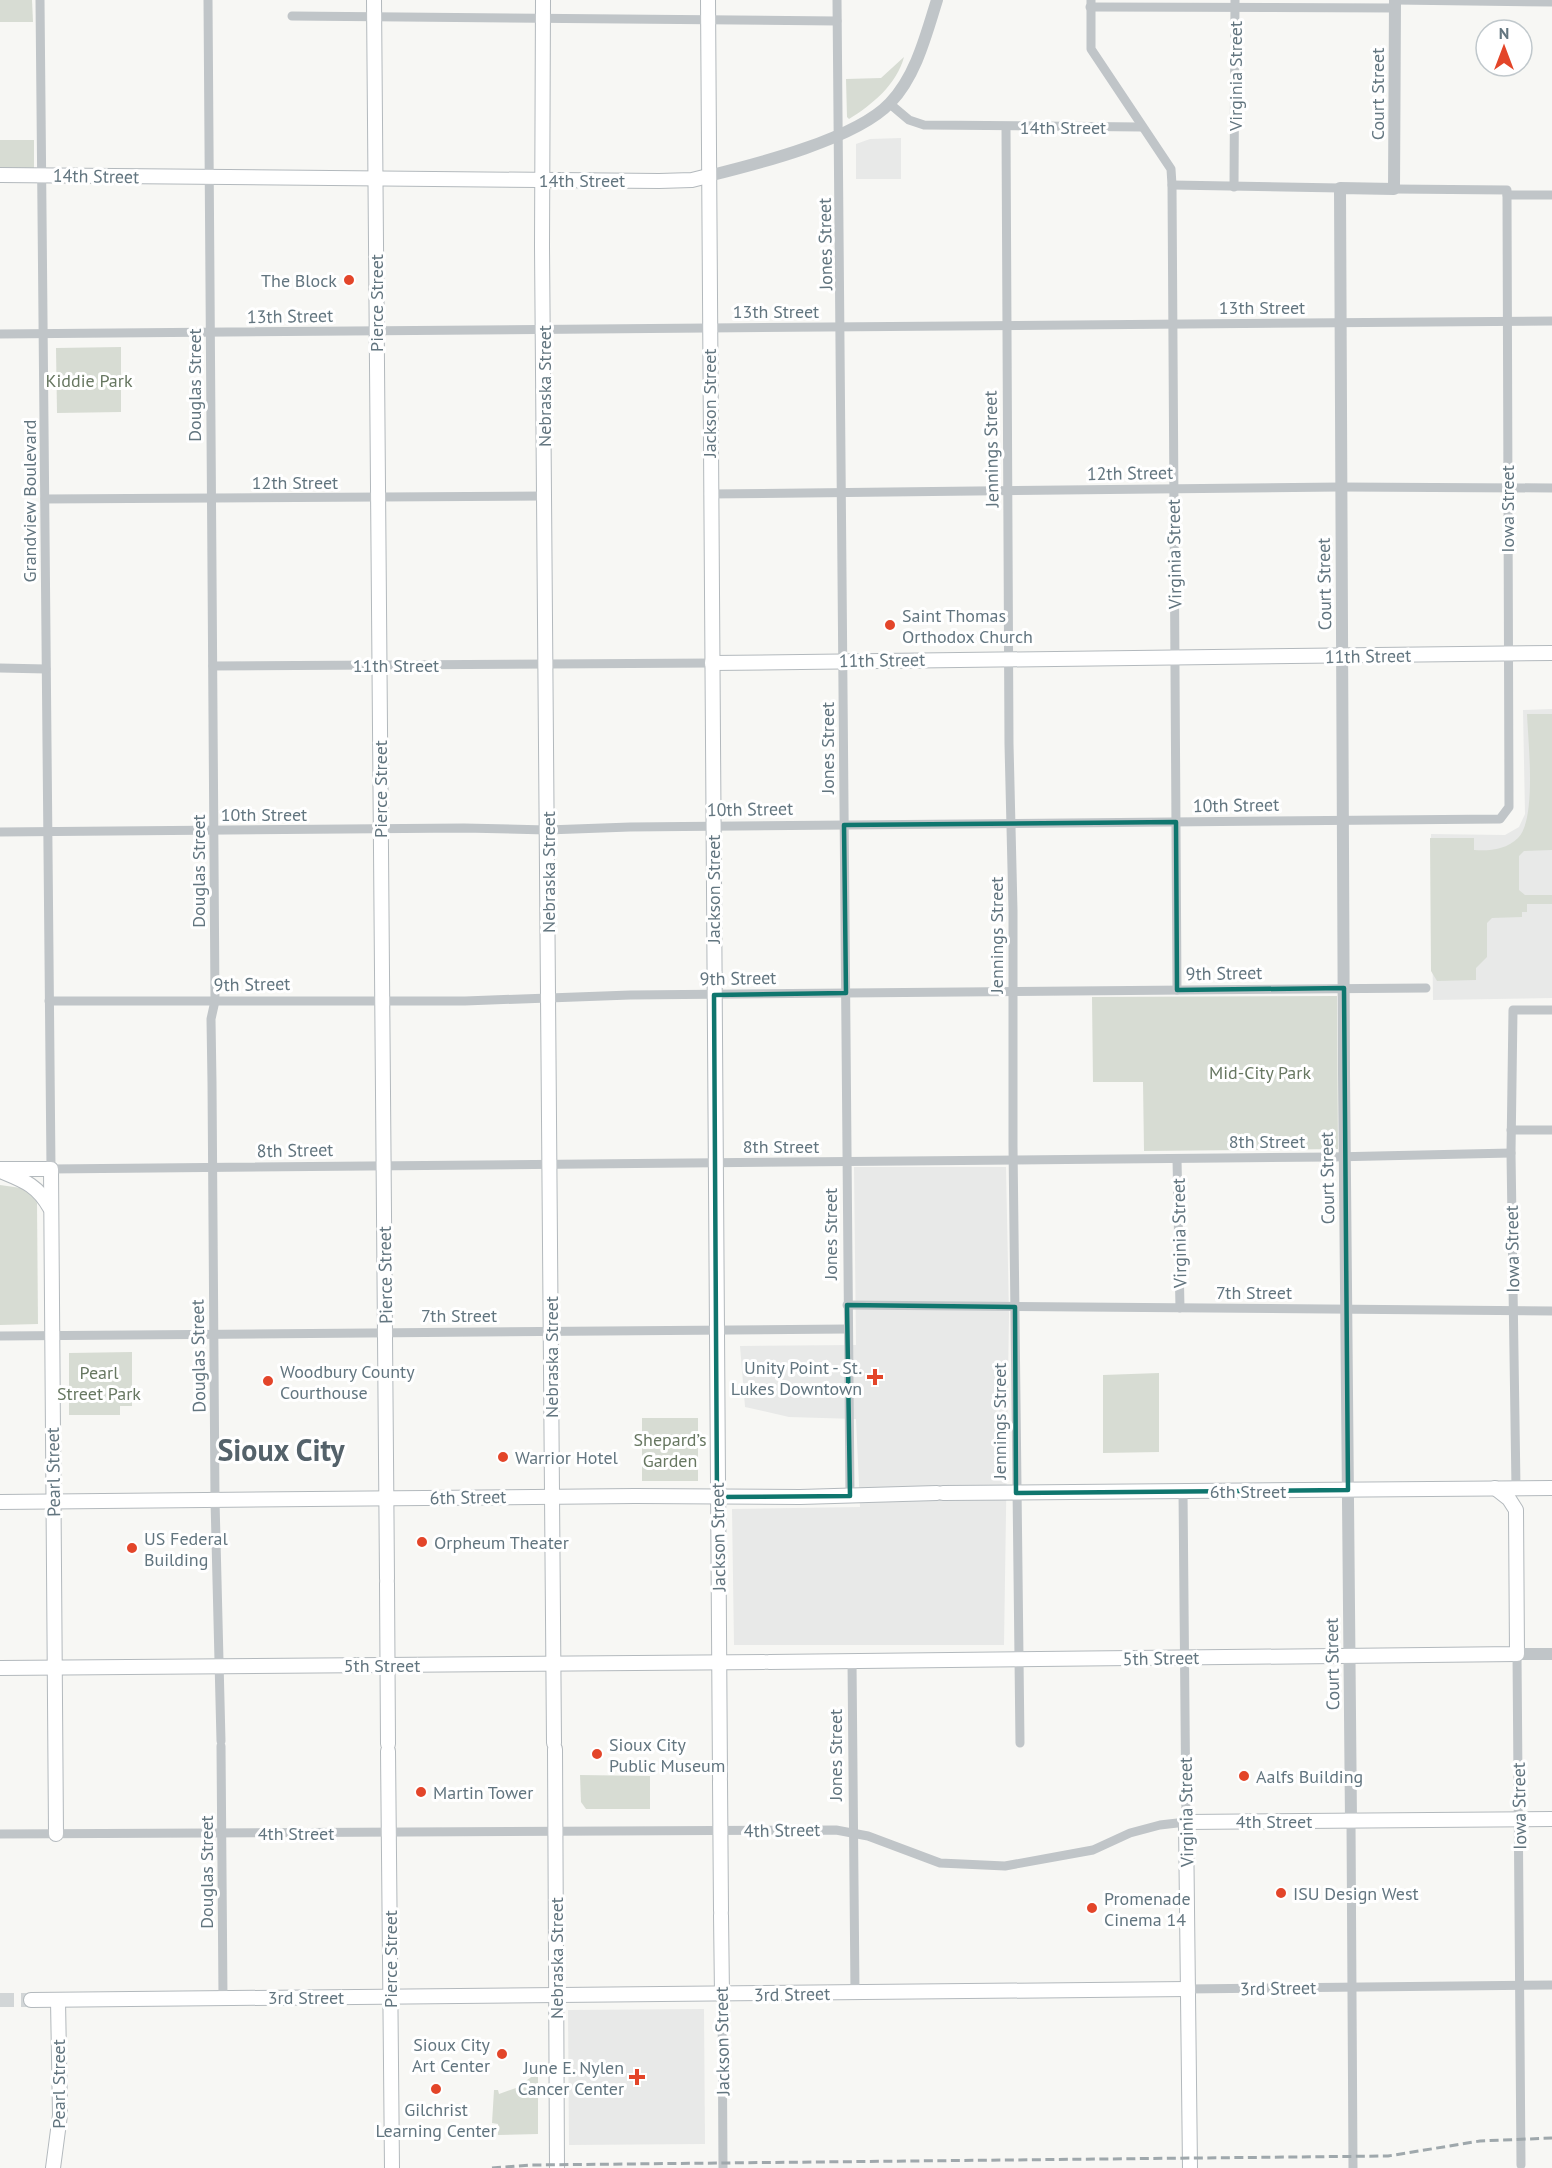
<svg xmlns="http://www.w3.org/2000/svg" width="1552" height="2168" font-family="'PT Sans',sans-serif">
	<rect width="100%" height="100%" fill="#f7f7f4"/>
	<!-- built -->
	<g fill="#e8e9e8">
		<polygon points="901,138 901,179 856,179 856,144 870,139"/>
		<polygon points="1552,709 1552,998 1433,1000 1431,834 1505,835 1519,827 1525,814 1523,710"/>
		<polygon points="854,1167 1006,1167 1009,1315 1004,1645 734,1645 732,1509 860,1507 856,1419 789,1417 745,1407 740,1346 856,1345"/>
		<polygon points="704,2009 705,2144 569,2145 568,2010"/>
	</g>
	<!-- green -->
	<g fill="#d7dcd3">
		<polygon points="0,0 32,0 33,22 0,22"/>
		<path d="M904,57C897,84 872,105 849,119L847,117L846,79L881,78Z"/>
		<rect x="0" y="140" width="34" height="30"/>
		<polygon points="121,347 121,412 57,413 56,348"/>
		<path d="M1527,714H1552V850L1524,851L1519,856V890L1525,895H1552V904H1527V912H1522V917L1492,918L1487,923V957L1476,968V980L1437,981L1431,971L1430,838H1474V850C1489,851 1506,850 1518,838C1537,819 1528,741 1527,714Z"/>
		<polygon points="1337,996 1338,1149 1144,1151 1143,1082 1093,1082 1092,997"/>
		<polygon points="0,1185 28,1189 37,1203 38,1324 0,1325"/>
		<polygon points="132,1352 132,1406 120,1406 120,1415 69,1415 69,1353"/>
		<polygon points="1159,1373 1159,1452 1103,1453 1103,1375"/>
		<rect x="642" y="1418" width="56" height="63"/>
		<polygon points="580,1775 650,1776 650,1809 586,1809 581,1802"/>
		<polygon points="534,2075 538,2076 538,2134 498,2135 498,2124 492,2123 494,2090 498,2090 499,2094 516,2088"/>
	</g>
	<g fill="none" stroke-linecap="round" stroke-linejoin="round">
		<!-- secondary-tunnel -->
		<polyline stroke="#d2d6d7" stroke-width="14" stroke-dasharray="14 7" stroke-linecap="butt" points="0,2000 31,2000"/>
		<!-- secondary casing -->
		<g stroke="#b3b9bd" stroke-width="16">
			<g id="secondary">
				<polyline points="374,0 387,1579"/>
				<polyline points="543,0 542,246 554,1743"/>
				<polyline points="708,0 720,1777"/>
				<polyline points="0,175 659,181 692,180 708,176"/>
				<polyline points="712,663 1552,653"/>
				<polyline points="0,1169 51,1169 56,1834"/>
				<path d="M3,1172C25,1181 38,1186 50,1208"/>
				<polyline points="943,1493 1552,1488"/>
				<polyline points="0,1502 635,1496 800,1497 937,1493"/>
				<polyline points="387,1583 388,1744"/>
				<polyline points="769,1662 1517,1654 1516,1510 1509,1499 1495,1488"/>
				<polyline points="0,1668 764,1662"/>
				<polyline points="555,1749 557,2168"/>
				<polyline points="388,1751 392,2168"/>
				<polyline points="720,1781 721,1911"/>
				<polyline points="721,1915 722,1995"/>
				<polyline points="31,2000 1188,1989"/>
				<polyline points="53,2168 60,2115 58,2000"/>
				<polyline points="1190,2168 1186,1822 1552,1819"/>
			</g>
		</g>
		<!-- minor -->
		<g stroke="#c0c5c8" stroke-width="9">
			<polyline points="40,0 51,1169 1332,1157 1511,1153"/>
			<polyline points="208,0 215,1001 211,1019 212,1083 215,1500 221,1741"/>
			<polyline points="837,0 850,1496"/>
			<polyline points="1091,0 1091,49 1171,169 1172,185 1177,990"/>
			<polyline points="1395,0 1552,2"/>
			<polyline points="1090,7 1395,8"/>
			<polyline points="292,16 837,21"/>
			<polyline points="890,104 909,120 924,125 1141,127"/>
			<polyline points="1006,127 1009,744 1013,910 1013,1146 1020,1743"/>
			<polyline points="1172,185 1340,188"/>
			<polyline points="1234,187 1235,0"/>
			<polyline points="1394,189 1507,190 1507,195 1552,195"/>
			<polyline points="0,334 1552,321"/>
			<polyline points="709,494 1340,487 1552,488"/>
			<polyline points="45,499 545,496"/>
			<polyline points="213,666 712,663"/>
			<polyline points="0,668 46,669"/>
			<polyline points="0,832 464,828 547,830 630,827 1500,819 1509,807 1507,195"/>
			<polyline points="49,1001 465,1001 630,995 1426,988"/>
			<polyline points="1511,1130 1552,1130"/>
			<polyline points="1177,1159 1180,1308"/>
			<polyline points="847,1305 1552,1311"/>
			<polyline points="0,1336 847,1329"/>
			<polyline points="1516,1488 1511,1153 1513,1010 1552,1010"/>
			<polyline points="1517,1654 1521,2165"/>
			<polyline points="852,1661 855,1993"/>
			<polyline points="221,1746 223,1998"/>
			<polyline points="1351,1821 1353,2168"/>
			<polyline points="0,1834 836,1830 868,1836 940,1863 1005,1866 1093,1850 1130,1833 1160,1825 1186,1822 1183,1491"/>
			<polyline points="1188,1989 1552,1985"/>
			<polyline points="722,1995 723,2168"/>
		</g>
		<!-- tertiary -->
		<g stroke="#c0c5c8" stroke-width="12">
			<path d="M708,176C757,164 856,139 890,103C916,76 926,35 937,0"/>
			<polyline points="1517,1654 1552,1654"/>
			<polyline points="1351,1821 1344,1073 1340,188 1394,189 1395,0"/>
		</g>
		<!-- secondary -->
		<use href="#secondary" stroke="#fff" stroke-width="14"/>
		<!-- rail -->
		<polyline stroke="#9fa8ac" stroke-width="3" stroke-dasharray="9 4.5" stroke-linecap="butt" points="492,2168 531,2165 1388,2156 1480,2141 1552,2138"/>
	</g>
	<!-- marked area -->
	<path fill="none" stroke="#0f766e" stroke-width="4.5" stroke-linejoin="round" d="M1176,822L1177,990L1344,988L1348,1490L1016,1493L1015,1307L847,1305L850,1496L717,1497L714,995L846,993L844,825Z"/>
	<!-- markers -->
	<g fill="#e34529" stroke="#fff" stroke-width="2">
		<circle cx="349" cy="280" r="6"/>
		<circle cx="890" cy="625" r="6"/>
		<path d="M872 1368h6v6h6v6h-6v6h-6v-6h-6v-6h6z"/>
		<circle cx="268" cy="1381" r="6"/>
		<circle cx="503" cy="1457" r="6"/>
		<circle cx="422" cy="1542" r="6"/>
		<circle cx="132" cy="1548" r="6"/>
		<circle cx="597" cy="1754" r="6"/>
		<circle cx="1244" cy="1776" r="6"/>
		<circle cx="421" cy="1792" r="6"/>
		<circle cx="1281" cy="1893" r="6"/>
		<circle cx="1092" cy="1908" r="6"/>
		<circle cx="502" cy="2054" r="6"/>
		<path d="M634 2068h6v6h6v6h-6v6h-6v-6h-6v-6h6z"/>
		<circle cx="436" cy="2089" r="6"/>
	</g>
	<g text-anchor="middle" dominant-baseline="central" stroke-width="6" stroke-linejoin="round" paint-order="stroke">
		<!-- street labels -->
		<g font-size="18" fill="#62757f" stroke="#fff">
			<text transform="translate(1235 76) rotate(-90)">Virginia Street</text>
			<text transform="translate(1377 94) rotate(-90)">Court Street</text>
			<text x="1063" y="127">14th Street</text>
			<text transform="translate(96 176) rotate(1)">14th Street</text>
			<text x="582" y="180">14th Street</text>
			<text transform="translate(825 244) rotate(-91)">Jones Street</text>
			<text transform="translate(376 303) rotate(-90)">Pierce Street</text>
			<text x="1262" y="307">13th Street</text>
			<text x="776" y="311">13th Street</text>
			<text transform="translate(290 316) rotate(-1)">13th Street</text>
			<text transform="translate(194 385) rotate(-90)">Douglas Street</text>
			<text transform="translate(544 386) rotate(-90)">Nebraska Street</text>
			<text transform="translate(709 403) rotate(-90)">Jackson Street</text>
			<text transform="translate(991 449) rotate(-91)">Jennings Street</text>
			<text transform="translate(1130 473) rotate(-1)">12th Street</text>
			<text x="295" y="482">12th Street</text>
			<text transform="translate(29 501) rotate(-90)">Grandview Boulevard</text>
			<text transform="translate(1507 509) rotate(-90)">Iowa Street</text>
			<text transform="translate(1174 554) rotate(-91)">Virginia Street</text>
			<text transform="translate(1324 584) rotate(-91)">Court Street</text>
			<text transform="translate(1368 656) rotate(-1)">11th Street</text>
			<text transform="translate(882 660) rotate(-1)">11th Street</text>
			<text x="396" y="665">11th Street</text>
			<text transform="translate(827 748) rotate(-90)">Jones Street</text>
			<text transform="translate(380 789) rotate(-90)">Pierce Street</text>
			<text transform="translate(1236 805) rotate(-1)">10th Street</text>
			<text transform="translate(750 809) rotate(-1)">10th Street</text>
			<text x="264" y="814">10th Street</text>
			<text transform="translate(198 871) rotate(-90)">Douglas Street</text>
			<text transform="translate(548 872) rotate(-90)">Nebraska Street</text>
			<text transform="translate(713 889) rotate(-90)">Jackson Street</text>
			<text transform="translate(996 935) rotate(-90)">Jennings Street</text>
			<text transform="translate(1224 973) rotate(-1)">9th Street</text>
			<text transform="translate(738 978) rotate(-1)">9th Street</text>
			<text transform="translate(252 984) rotate(-1)">9th Street</text>
			<text x="1267" y="1141">8th Street</text>
			<text x="781" y="1146">8th Street</text>
			<text transform="translate(295 1150) rotate(-1)">8th Street</text>
			<text transform="translate(1327 1178) rotate(-91)">Court Street</text>
			<text transform="translate(1179 1233) rotate(-91)">Virginia Street</text>
			<text transform="translate(830 1234) rotate(-90)">Jones Street</text>
			<text transform="translate(1512 1249) rotate(-91)">Iowa Street</text>
			<text transform="translate(385 1275) rotate(-91)">Pierce Street</text>
			<text x="1254" y="1292">7th Street</text>
			<text x="459" y="1315">7th Street</text>
			<text transform="translate(198 1356) rotate(-91)">Douglas Street</text>
			<text transform="translate(551 1357) rotate(-90)">Nebraska Street</text>
			<text transform="translate(999 1421) rotate(-90)">Jennings Street</text>
			<text transform="translate(53 1472) rotate(-91)">Pearl Street</text>
			<text x="1248" y="1491">6th Street</text>
			<text transform="translate(468 1497) rotate(-1)">6th Street</text>
			<text transform="translate(718 1537) rotate(-91)">Jackson Street</text>
			<text transform="translate(1161 1658) rotate(-1)">5th Street</text>
			<text transform="translate(1332 1664) rotate(-91)">Court Street</text>
			<text x="382" y="1665">5th Street</text>
			<text transform="translate(835 1755) rotate(-90)">Jones Street</text>
			<text transform="translate(1519 1806) rotate(-91)">Iowa Street</text>
			<text transform="translate(1186 1812) rotate(-91)">Virginia Street</text>
			<text x="1274" y="1821">4th Street</text>
			<text transform="translate(782 1830) rotate(-1)">4th Street</text>
			<text x="296" y="1833">4th Street</text>
			<text transform="translate(206 1872) rotate(-90)">Douglas Street</text>
			<text transform="translate(556 1958) rotate(-90)">Nebraska Street</text>
			<text transform="translate(390 1959) rotate(-90)">Pierce Street</text>
			<text transform="translate(1278 1988) rotate(-1)">3rd Street</text>
			<text transform="translate(792 1994) rotate(-1)">3rd Street</text>
			<text x="306" y="1997">3rd Street</text>
			<text transform="translate(722 2041) rotate(-91)">Jackson Street</text>
			<text transform="translate(58 2084) rotate(-90)">Pearl Street</text>
		</g>
		<!-- poi labels -->
		<g font-size="18" fill="#62757f" stroke="#fff" text-anchor="start">
			<text x="337" y="280" text-anchor="end">The Block</text>
			<text x="902" y="615">Saint Thomas<tspan x="902" dy="21">Orthodox Church</tspan></text>
			<text x="862" y="1367" text-anchor="end">Unity Point - St.<tspan x="862" dy="21">Lukes Downtown</tspan></text>
			<text x="280" y="1371">Woodbury County<tspan x="280" dy="21">Courthouse</tspan></text>
			<text x="515" y="1457">Warrior Hotel</text>
			<text x="144" y="1538">US Federal<tspan x="144" dy="21">Building</tspan></text>
			<text x="434" y="1542">Orpheum Theater</text>
			<text x="609" y="1744">Sioux City<tspan x="609" dy="21">Public Museum</tspan></text>
			<text x="1256" y="1776">Aalfs Building</text>
			<text x="433" y="1792">Martin Tower</text>
			<text x="1293" y="1893">ISU Design West</text>
			<text x="1104" y="1898">Promenade<tspan x="1104" dy="21">Cinema 14</tspan></text>
			<text x="490" y="2044" text-anchor="end">Sioux City<tspan x="490" dy="21">Art Center</tspan></text>
			<text x="624" y="2067" text-anchor="end">June E. Nylen<tspan x="624" dy="21">Cancer Center</tspan></text>
			<text x="436" y="2109" text-anchor="middle">Gilchrist<tspan x="436" dy="21">Learning Center</tspan></text>
		</g>
		<!-- park labels -->
		<g font-size="18" fill="#677761" stroke="#fff">
			<text x="89" y="380">Kiddie Park</text>
			<text x="1260" y="1072">Mid-City Park</text>
			<text x="99" y="1372">Pearl<tspan x="99" dy="21">Street Park</tspan></text>
			<text x="670" y="1439">Shepard’s<tspan x="670" dy="21">Garden</tspan></text>
		</g>
		<!-- town labels -->
		<g font-size="30" font-weight="bold" fill="#54626a" stroke="#fff">
			<text x="281" y="1449">Sioux City</text>
		</g>
	</g>
	<!-- north arrow -->
	<g transform="translate(1504 48)"><circle r="28" fill="#ffffff" stroke="#c0c8cc" stroke-width="1.5"/>
	<path d="M0-4.5L10 22L0 15L-10 22Z" fill="#e34529"/>
	<text y="-9" font-size="16" font-weight="bold" text-anchor="middle" fill="#62757f">N</text>
	</g>
</svg>
